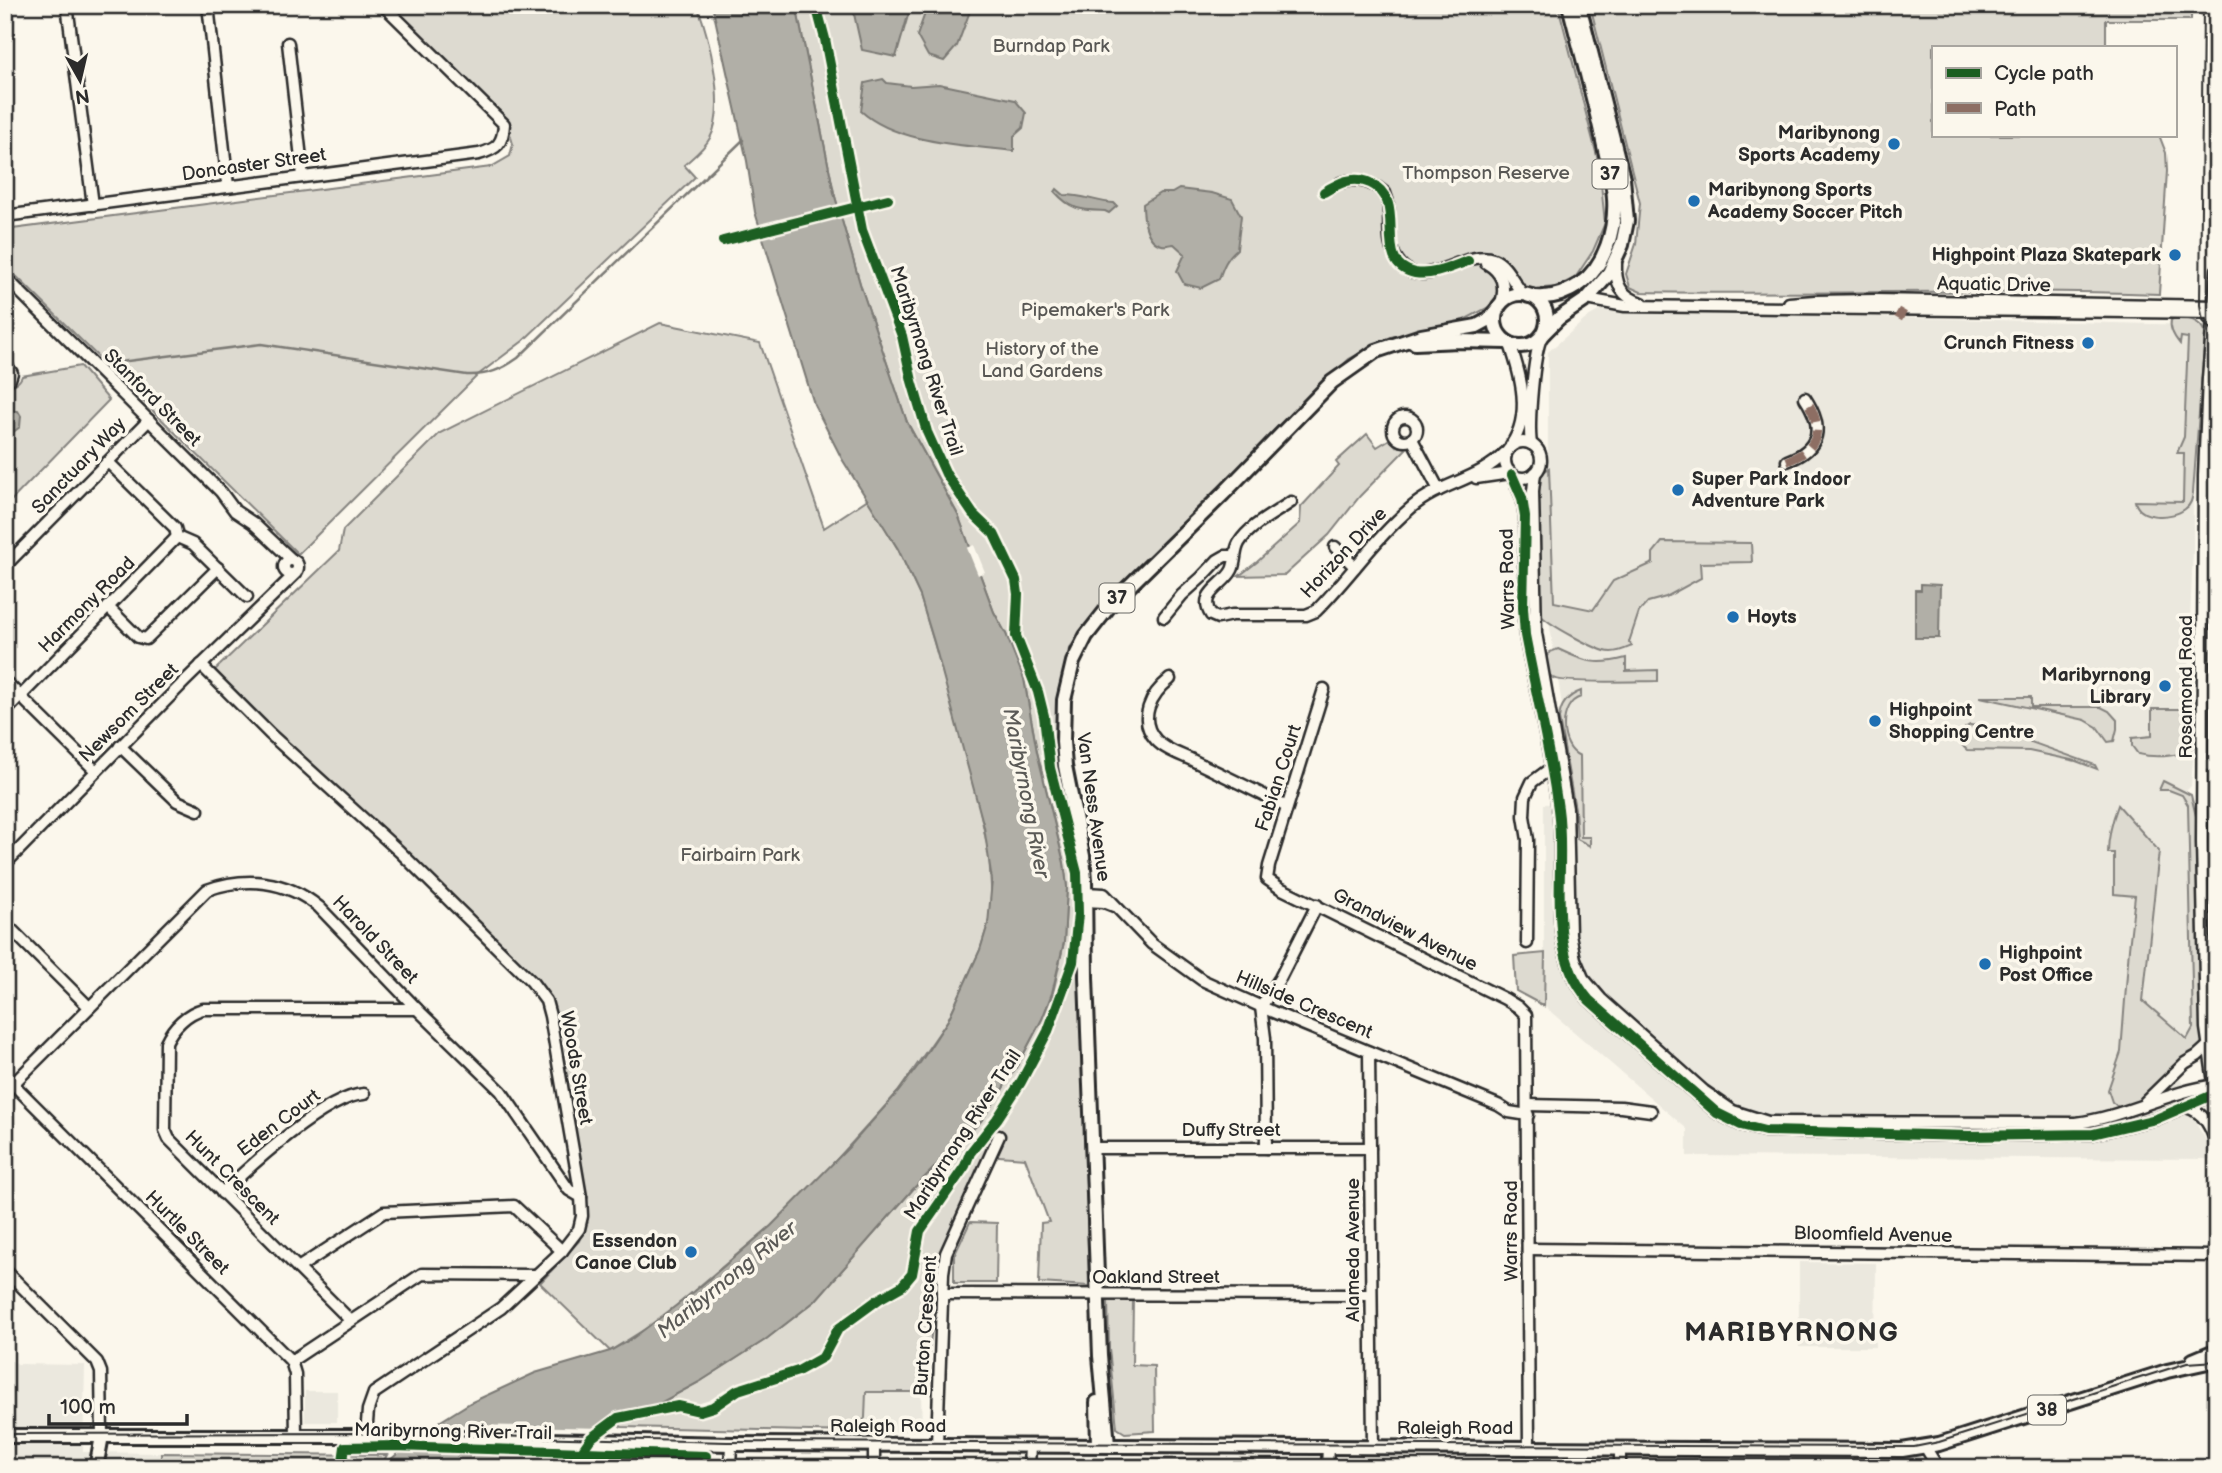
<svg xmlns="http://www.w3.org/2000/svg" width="2222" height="1473" font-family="'Balsamiq Sans',sans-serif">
	<rect width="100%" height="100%" fill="#fbf7ec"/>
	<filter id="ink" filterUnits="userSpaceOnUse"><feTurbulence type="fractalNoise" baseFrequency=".0143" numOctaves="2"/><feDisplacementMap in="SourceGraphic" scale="14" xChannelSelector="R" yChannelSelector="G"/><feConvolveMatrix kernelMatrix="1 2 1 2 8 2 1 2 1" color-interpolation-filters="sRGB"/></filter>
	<g filter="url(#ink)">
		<!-- built -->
		<g fill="#ebe8de">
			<polygon points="1600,310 2192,325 2193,550 2185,742 2193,759 2191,786 2184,793 2191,807 2198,1034 2174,1062 2198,1127 2215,1154 2215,1159 1687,1156 1687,1129 1544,1006 1544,804 1577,804 1548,614 1548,352 1588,317"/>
			<polygon points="1799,1262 1876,1263 1875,1347 1799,1347"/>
			<polygon points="5,1358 18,1364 85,1365 83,1452 161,1453 161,1468 5,1468"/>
			<rect x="305" y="1391" width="32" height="31"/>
			<polygon points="866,1392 921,1392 922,1431 854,1432 865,1418"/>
			<rect x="885" y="1460" width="74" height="8"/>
		</g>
		<!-- green -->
		<g fill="#dddad0" stroke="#84827e" stroke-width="2">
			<path d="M387,5H697C709,36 727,108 710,138C704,149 693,157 684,165L695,177L523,341L478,375L298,554L5,265V230L491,167L510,156L513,144L507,124Z"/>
			<polygon points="796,5 1558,5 1599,164 1605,223 1593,251 1575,278 1556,287 1508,291 1489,307 1464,320 1391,337 1349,359 1279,425 1186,523 1104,602 1069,649 1059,692 1055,738 1080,880 1079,942 1089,1286 1039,1283 1041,1223 1049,1222 1025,1158 986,1155 941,1256 928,1360 921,1392 866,1392 865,1418 854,1432 622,1427 609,1420 627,1412 639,1413 651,1408 701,1381 765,1340 815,1301 914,1188 981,1121 995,1101 1020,1061 1042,1019 1053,993 1064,942 1067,887 1064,863 1037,752 1024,679 1006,634 994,612 958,515 907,422 861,287 834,193"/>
			<path d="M1590,5H2191V20H2106V47H1933V135H2159L2166,153L2167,171L2159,294C1986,288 1814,295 1641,292L1630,287L1626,274L1636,244L1640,203Z"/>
			<path d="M2175,318C2188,318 2200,319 2205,333L2193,493C2192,499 2191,505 2185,509C2172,519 2139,520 2135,501L2183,502L2184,453H2177L2184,437L2188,338L2181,337L2180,344C2175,338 2169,328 2171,320Z"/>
			<polygon points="660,323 760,343 824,528 868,499 898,549 920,596 950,696 977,796 989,854 992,902 988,924 980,950 948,1020 898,1092 830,1167 771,1226 658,1321 610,1351 540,1283 579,1241 583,1230 549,1011 540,995 215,670 339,551 343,530 440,433"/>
			<path d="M80,366L109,400L5,507V386C14,385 19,384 22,376Z"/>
			<polygon points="1367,434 1377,447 1390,439 1396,446 1407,448 1360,496 1329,535 1285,575 1239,576 1257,562 1300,523 1301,507 1339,466 1336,462"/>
			<path d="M1549,468L1554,602L1593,610L1613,581L1653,563V553L1662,542L1751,543L1752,562L1700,563L1701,578L1666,597L1648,602L1639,612L1629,642L1632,646C1625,649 1619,652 1611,652C1599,652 1545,623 1539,613L1538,501L1536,491L1539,476Z"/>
			<path d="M1558,649C1585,662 1597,666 1626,658V671L1658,670V681C1640,681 1563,684 1553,678C1546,674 1546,665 1545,658L1550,652Z"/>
			<path d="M1581,691V697C1558,703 1559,748 1580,756L1581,837H1590V846L1577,839L1575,809L1559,719C1560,705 1567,696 1581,691Z"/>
			<polygon points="1980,697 2031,697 2031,707 2101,707 2109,711 2117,720 2117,729 2114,741 2108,742 2097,727 2085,720"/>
			<path d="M2152,709H2200C2199,718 2202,734 2197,742C2188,758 2154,758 2138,754L2132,746V738L2152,736Z"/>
			<path d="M1970,725L1992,728L2095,765L2097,769L2076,761L2029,751L1967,750C1957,742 1958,731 1970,725Z"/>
			<path d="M2163,781L2191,795L2202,842L2208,1046L2147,1100L2121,1109L2112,1102L2108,1090L2121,1052L2129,948L2135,896L2114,894V853H2108C2108,836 2112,821 2118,805L2159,851L2143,1001L2187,1039L2193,1028L2188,805L2182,795L2169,790H2159Z"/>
			<polygon points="1545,953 1544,1006 1516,991 1514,956"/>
			<polygon points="970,1222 997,1223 996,1283 954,1283 954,1256"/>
			<polygon points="1108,1300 1133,1300 1132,1365 1154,1366 1155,1431 1125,1433 1117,1428 1109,1348"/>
			<polygon points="161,1453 387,1455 380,1468 161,1468"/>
			<path d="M559,1455L714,1460V1468H642L645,1466C625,1457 608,1465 588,1468C572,1470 553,1468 536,1468L556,1461Z"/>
			<polygon points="1090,1459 1283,1460 1283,1468 1090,1468"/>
		</g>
		<!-- water -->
		<g fill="#b1afa7" stroke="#7b7a75" stroke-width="2">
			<polygon points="712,5 796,5 834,193 861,287 907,422 958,515 994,612 1006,634 1024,679 1037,752 1064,863 1067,887 1064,942 1052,993 1042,1019 1020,1061 995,1101 981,1121 914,1188 815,1301 765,1340 701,1381 651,1408 639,1413 627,1412 617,1416 559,1455 556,1461 536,1468 381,1468 420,1434 470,1403 535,1373 610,1351 633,1338 689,1296 771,1226 850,1146 898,1092 918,1066 948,1020 980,950 988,924 992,880 984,827 934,642 920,596 898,549 842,459 814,404 755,212 747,161"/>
			<polygon points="852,5 911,5 896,57 862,50"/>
			<polygon points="925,5 967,5 970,11 957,46 944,61 928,56 917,36 924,16"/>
			<path d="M883,79L887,83L911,86L939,84L1015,100L1026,113L1023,128L1014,136V151C967,145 897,144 861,111L865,83Z"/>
			<path d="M1057,189L1064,195C1084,195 1096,202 1114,203L1117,206L1109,213L1105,211C1082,210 1072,211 1055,192Z"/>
			<path d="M1179,189L1212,193L1232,199L1241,216L1237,249C1227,257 1223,267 1219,279L1201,288L1184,284L1177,271L1185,254L1174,244C1170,244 1165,246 1162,245C1145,242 1143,216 1143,204L1160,193H1172Z"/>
			<polygon points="11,411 18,411 21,416 20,427 5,438 5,413"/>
			<polygon points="1921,584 1940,585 1939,638 1915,638 1915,590 1921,590"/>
		</g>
		<!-- pier -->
		<g fill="#fbf7ec">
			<polygon points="974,545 985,572 978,575 967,548"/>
			<polygon points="431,1424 603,1428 565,1455 394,1452"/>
		</g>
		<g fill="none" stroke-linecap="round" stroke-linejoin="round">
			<!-- stream -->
			<path stroke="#7b7a75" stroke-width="2.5" d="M104,364L261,344L467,375C486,376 502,370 518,358L743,140"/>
			<!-- minor casing -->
			<g stroke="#2b2b2b" stroke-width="15">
				<g id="minor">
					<polyline points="67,5 93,205"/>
					<polyline points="208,5 228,186"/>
					<polyline points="288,43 303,176"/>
					<path d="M1340,183C1357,177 1371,181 1385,193C1394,213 1384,237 1395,256C1419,300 1463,247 1493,259C1508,265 1513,284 1524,295"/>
					<path d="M5,216L479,154C497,149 503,144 504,124L383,5"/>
					<path d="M1486,263C1503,273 1506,285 1501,304"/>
					<path d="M1616,263C1615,284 1621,297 1642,303"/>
					<polyline points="2217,270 2208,378 2204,476 2202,842 2206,1028 2217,1103"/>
					<polyline points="5,277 221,492 235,511 253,523 292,560"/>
					<polyline points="1587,299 1625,306 2217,313"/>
					<polyline points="1789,303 1815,301 1875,300 2217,306"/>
					<path d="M1510,344C1521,376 1532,415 1511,445"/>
					<polyline points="5,363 12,373 10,379 5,381"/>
					<circle cx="1405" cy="429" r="12"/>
					<polyline points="1412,439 1439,490"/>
					<circle cx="1523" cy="460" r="18"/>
					<path d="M1531,444C1528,424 1533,354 1542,336"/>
					<path d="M1787,461C1821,449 1824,427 1805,398"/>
					<polyline points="108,462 175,528 177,537"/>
					<path d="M1535,473L1533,491L1536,633L1567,808L1570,935L1575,959L1583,978L1601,999L1704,1091L1733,1111L1768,1122L2076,1123C2125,1117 2168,1091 2217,1085"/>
					<path d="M1512,475L1522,498L1525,517L1523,607L1525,635C1536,693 1550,750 1558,809C1567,873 1543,947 1589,1000L1717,1113L1741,1125L1765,1131L1969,1136L2093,1134L2156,1119L2217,1093"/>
					<polyline points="1476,478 1510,473"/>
					<path d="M1291,502C1274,514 1250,525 1239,543C1234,552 1236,562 1232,570C1224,586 1197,593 1211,615L1218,618L1232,615H1306L1316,611C1349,578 1376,537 1412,507C1440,483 1479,480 1505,453"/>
					<polyline points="177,537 193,544 247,597"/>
					<polyline points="1335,547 1355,567"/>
					<circle cx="291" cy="567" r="7"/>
					<polyline points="5,566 149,420"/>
					<polyline points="108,607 138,637 146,639 218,568"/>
					<polyline points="1164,617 1182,595 1202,577 1218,560 1225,556 1234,556"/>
					<polyline points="201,665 270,734 399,851 532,982 546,1001 550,1016 581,1197 582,1216 579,1229 562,1251 501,1308 374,1393 368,1410 366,1436"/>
					<path d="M1170,679C1151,694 1137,719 1156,740C1165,750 1182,755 1194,761C1225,776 1256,791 1287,807"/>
					<polyline points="5,681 96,771"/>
					<polyline points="1324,689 1269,866 1267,879 1280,888 1505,999 1518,1007 1526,1015 1529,1448"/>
					<polyline points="5,712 177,537"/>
					<polyline points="120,746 177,801 198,810"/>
					<polyline points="2204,765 2217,764"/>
					<polyline points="5,864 185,681 296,573"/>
					<polyline points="1085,893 1104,894 1152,944 1202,980 1273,1012 1498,1105 1509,1112 1528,1115"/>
					<polyline points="1085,901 1104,902 1114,906"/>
					<polyline points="5,923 89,1007"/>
					<polyline points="1527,943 1528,840 1524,816 1525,797 1532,782 1555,765"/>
					<polyline points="1369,1052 1373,1447"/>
					<polyline points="5,1076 291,1361 295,1374 296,1436"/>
					<path d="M13,1084L207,890C246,876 286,880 319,907L417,1009L501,1091L569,1190L581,1197"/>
					<polyline points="2145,1102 2185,1063 2197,1056 2208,1046"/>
					<polyline points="1528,1105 1621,1107 1651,1111"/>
					<path d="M2186,1107C2205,1112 2212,1129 2217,1147"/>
					<polyline points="1092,1148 1370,1148"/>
					<polyline points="1266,1148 1265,1038 1261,1007 1280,978 1317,905"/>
					<path d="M222,1193C250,1166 326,1096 364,1094"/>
					<polyline points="1528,1249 2217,1256"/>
					<polyline points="298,1268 384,1212 514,1206 562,1251"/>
					<polyline points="5,1270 97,1362 101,1372 102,1436"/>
					<polyline points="942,1294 1371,1295"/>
					<path d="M350,1320L169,1139L165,1130L166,1042C173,1027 187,1013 203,1009H417"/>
					<polyline points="291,1361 422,1274 534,1275"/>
					<polyline points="937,1445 943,1273 946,1253 999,1136"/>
					<polyline points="1926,1448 1938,1468"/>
					<polyline points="616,1468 625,1466 630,1468"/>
					<polyline points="730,1468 731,1444"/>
					<polyline points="874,1468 874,1445"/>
					<polyline points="1029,1468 1030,1446"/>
					<polyline points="1327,1468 1328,1446"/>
					<polyline points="1620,1468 1620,1448"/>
				</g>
			</g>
			<!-- major casing -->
			<g stroke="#2b2b2b" stroke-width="18">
				<g id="major">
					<circle cx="1521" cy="320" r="26"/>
					<path d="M1529,296C1548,300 1564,295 1580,284C1605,266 1616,229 1614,198C1613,180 1608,163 1604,146C1594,98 1581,52 1569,5"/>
					<polyline points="1544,333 1559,318 1587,299 1608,275 1622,245 1627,221 1623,178 1579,5"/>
					<polyline points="1415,343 1459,341 1507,342"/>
					<polyline points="2193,1360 2217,1350"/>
					<polyline points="1097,1402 1098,1445"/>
					<polyline points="5,1436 366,1436 731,1444 1902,1450 1939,1444 2167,1371 2217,1360"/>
					<polyline points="1108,1445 1100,1356 1086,977 1085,880 1083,856 1065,766 1063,742 1064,700 1073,662 1086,636 1111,604 1223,494 1332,382 1376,351 1421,336 1477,326 1488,320 1498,308"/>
					<polyline points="96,1468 102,1436"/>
				</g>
			</g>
			<!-- minor -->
			<use href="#minor" stroke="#fbf7ec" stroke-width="10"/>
			<!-- major -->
			<use href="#major" stroke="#fbf7ec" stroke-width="12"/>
			<!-- tram -->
			<g stroke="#2b2b2b" stroke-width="2">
				<polyline points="2203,5 2200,305 2203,321 2217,336"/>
				<polyline points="5,1434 366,1433 727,1442 1914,1447 1939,1442 2187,1363 2217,1361"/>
			</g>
			<!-- quiet -->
			<g stroke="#8d6e63" stroke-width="9" stroke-dasharray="18 9" stroke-linecap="butt">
				<polyline points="1898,319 1903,310"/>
				<path d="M1787,461C1821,449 1824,427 1805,398"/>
			</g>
			<!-- cycleway casing -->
			<g stroke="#fbf7ec" stroke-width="15">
				<g id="cycleway">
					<path d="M1324,192C1339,183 1353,175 1370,183C1411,201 1369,263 1415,273C1433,276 1451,267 1468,261"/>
					<polyline points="723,241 888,199"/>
					<path d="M1512,475L1522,498L1525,517L1523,607L1525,635C1536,693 1550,750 1558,809C1567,873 1543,947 1589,1000L1717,1113L1741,1125L1765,1131L1969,1136L2093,1134L2156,1119L2217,1093"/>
					<polyline points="571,1467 591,1438 618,1418 678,1406 700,1411 713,1407 738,1390 798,1371 823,1357 838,1329 879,1299 902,1286 912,1274 920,1231 965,1166 970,1153 997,1119 1021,1082 1048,1031 1073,962 1078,914 1077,873 1050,768 1044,716 1038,692 1016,636 1018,594 1016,580 994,534 973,514 946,474 927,432 912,381 902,336 862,230 825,39 816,5"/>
					<polyline points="342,1468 345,1447 395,1446 706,1456"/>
				</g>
			</g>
			<!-- cycleway -->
			<use href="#cycleway" stroke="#1b5e20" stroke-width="10"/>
		</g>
	</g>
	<!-- markers -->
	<g fill="#1f6fb2" stroke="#fbf7ec" stroke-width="2.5">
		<circle cx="1894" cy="144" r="7"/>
		<circle cx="1694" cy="201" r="7"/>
		<circle cx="2175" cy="255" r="7"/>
		<circle cx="2088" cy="343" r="7"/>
		<circle cx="1678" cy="490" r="7"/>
		<circle cx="1733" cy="617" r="7"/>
		<circle cx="2165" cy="686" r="7"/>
		<circle cx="1875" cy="721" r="7"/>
		<circle cx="1985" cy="964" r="7"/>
		<circle cx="691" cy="1252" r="7"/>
	</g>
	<g text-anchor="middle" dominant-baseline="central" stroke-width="7" stroke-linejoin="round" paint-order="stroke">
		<!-- shield labels -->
		<g fill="#fbf7ec" stroke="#696865" stroke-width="2">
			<rect x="1592.5" y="159.5" width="35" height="29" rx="5"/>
			<rect x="1099.5" y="583.5" width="35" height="29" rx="5"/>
			<rect x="2028" y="1395.5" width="38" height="29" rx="5"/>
		</g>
		<g font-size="18" font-weight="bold" fill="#2b2b2b">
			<text x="1610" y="174">37</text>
			<text x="1117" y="598">37</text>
			<text x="2047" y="1410">38</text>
		</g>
		<!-- park labels -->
		<g font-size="19" fill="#585754" stroke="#fbf7ec">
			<text x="1051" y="46">Burndap Park</text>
			<text x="1486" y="173">Thompson Reserve</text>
			<text x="1095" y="310">Pipemaker's Park</text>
			<text x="1042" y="349">History of the<tspan x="1042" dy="22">Land Gardens</tspan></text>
			<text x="740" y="855">Fairbairn Park</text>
		</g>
		<!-- poi labels -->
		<g font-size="19" font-weight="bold" fill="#2b2b2b" stroke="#fbf7ec" text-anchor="end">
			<text x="1880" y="133">Maribynong<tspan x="1880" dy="22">Sports Academy</tspan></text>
			<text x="1708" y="190" text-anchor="start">Maribynong Sports<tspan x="1708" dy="22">Academy Soccer Pitch</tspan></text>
			<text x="2161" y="255">Highpoint Plaza Skatepark</text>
			<text x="2074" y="343">Crunch Fitness</text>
			<text x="1692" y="479" text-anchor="start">Super Park Indoor<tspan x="1692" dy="22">Adventure Park</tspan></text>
			<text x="1747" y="617" text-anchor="start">Hoyts</text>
			<text x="2151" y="675">Maribyrnong<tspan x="2151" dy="22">Library</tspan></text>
			<text x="1889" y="710" text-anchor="start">Highpoint<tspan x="1889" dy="22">Shopping Centre</tspan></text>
			<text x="1999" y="953" text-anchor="start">Highpoint<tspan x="1999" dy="22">Post Office</tspan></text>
			<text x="677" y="1241">Essendon<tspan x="677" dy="22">Canoe Club</tspan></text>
		</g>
		<!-- street labels -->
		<g font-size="19" fill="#2b2b2b" stroke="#fbf7ec">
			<text transform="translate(254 165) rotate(-8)">Doncaster Street</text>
			<text transform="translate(1994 285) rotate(1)">Aquatic Drive</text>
			<text transform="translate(926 361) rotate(72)">Maribyrnong River Trail</text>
			<text transform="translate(152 398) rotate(45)">Stanford Street</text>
			<text transform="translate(79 466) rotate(-46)">Sanctuary Way</text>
			<text transform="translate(1344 553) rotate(-47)">Horizon Drive</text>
			<text transform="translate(1508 579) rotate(-91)">Warrs Road</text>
			<text transform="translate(87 605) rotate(-45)">Harmony Road</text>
			<text transform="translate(2186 687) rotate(-90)">Rosamond Road</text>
			<text transform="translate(129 713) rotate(-45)">Newsom Street</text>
			<text transform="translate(1279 778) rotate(-72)">Fabian Court</text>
			<text transform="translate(1093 807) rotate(82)">Van Ness Avenue</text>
			<text transform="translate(1405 930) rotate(27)">Grandview Avenue</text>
			<text transform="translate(375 940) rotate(46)">Harold Street</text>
			<text transform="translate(1304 1005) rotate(23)">Hillside Crescent</text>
			<text transform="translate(576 1068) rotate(80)">Woods Street</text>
			<text transform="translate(279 1123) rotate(-37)">Eden Court</text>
			<text x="1231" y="1130">Duffy Street</text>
			<text transform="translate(963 1135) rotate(-57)">Maribyrnong River Trail</text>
			<text transform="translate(232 1178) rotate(45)">Hunt Crescent</text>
			<text transform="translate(1511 1231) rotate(-90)">Warrs Road</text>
			<text transform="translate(187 1233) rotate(45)">Hurtle Street</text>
			<text transform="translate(1873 1235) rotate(1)">Bloomfield Avenue</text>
			<text transform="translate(1353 1250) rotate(-90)">Alameda Avenue</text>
			<text x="1156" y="1277">Oakland Street</text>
			<text transform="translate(926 1326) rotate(-86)">Burton Crescent</text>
			<text x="888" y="1426">Raleigh Road</text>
			<text x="1455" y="1428">Raleigh Road</text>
			<text transform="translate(453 1432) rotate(1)">Maribyrnong River Trail</text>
		</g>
		<!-- water labels -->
		<g font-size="21" font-style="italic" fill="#5a5956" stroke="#fbf7ec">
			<text transform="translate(1026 793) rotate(79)">Maribyrnong River</text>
			<text transform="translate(727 1280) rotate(-39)">Maribyrnong River</text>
		</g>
		<!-- district labels -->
		<g font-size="26" font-weight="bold" letter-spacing="2" fill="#2b2b2b" stroke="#fbf7ec">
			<text x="1792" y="1333">MARIBYRNONG</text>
		</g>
	</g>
	<!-- margin -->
	<rect width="2222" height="1473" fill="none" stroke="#fbf7ec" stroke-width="28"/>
	<rect x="14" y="14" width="2194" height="1445" fill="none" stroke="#2b2b2b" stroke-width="2.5" filter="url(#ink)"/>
	<!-- legend -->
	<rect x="1932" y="46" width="245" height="91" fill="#fbf7ec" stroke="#a8a59f" stroke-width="2"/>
	<rect x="1946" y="68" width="35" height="10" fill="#1b5e20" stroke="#a8a59f" stroke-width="2"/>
	<text x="1994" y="80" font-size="21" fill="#2b2b2b">Cycle path</text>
	<rect x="1946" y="103" width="35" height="10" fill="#8d6e63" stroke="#a8a59f" stroke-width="2"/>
	<text x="1994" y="116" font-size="21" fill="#2b2b2b">Path</text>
	<!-- north arrow -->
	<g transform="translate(80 80) rotate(172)" stroke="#fbf7ec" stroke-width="5" paint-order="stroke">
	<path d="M0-5L12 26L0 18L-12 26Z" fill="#2b2b2b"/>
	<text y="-10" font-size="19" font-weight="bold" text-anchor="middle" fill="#2b2b2b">N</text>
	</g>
	<!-- scale -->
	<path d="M49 1414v10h138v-10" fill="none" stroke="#2b2b2b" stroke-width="3.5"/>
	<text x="60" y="1414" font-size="21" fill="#2b2b2b" stroke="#fbf7ec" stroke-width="5" paint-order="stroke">100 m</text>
</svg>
